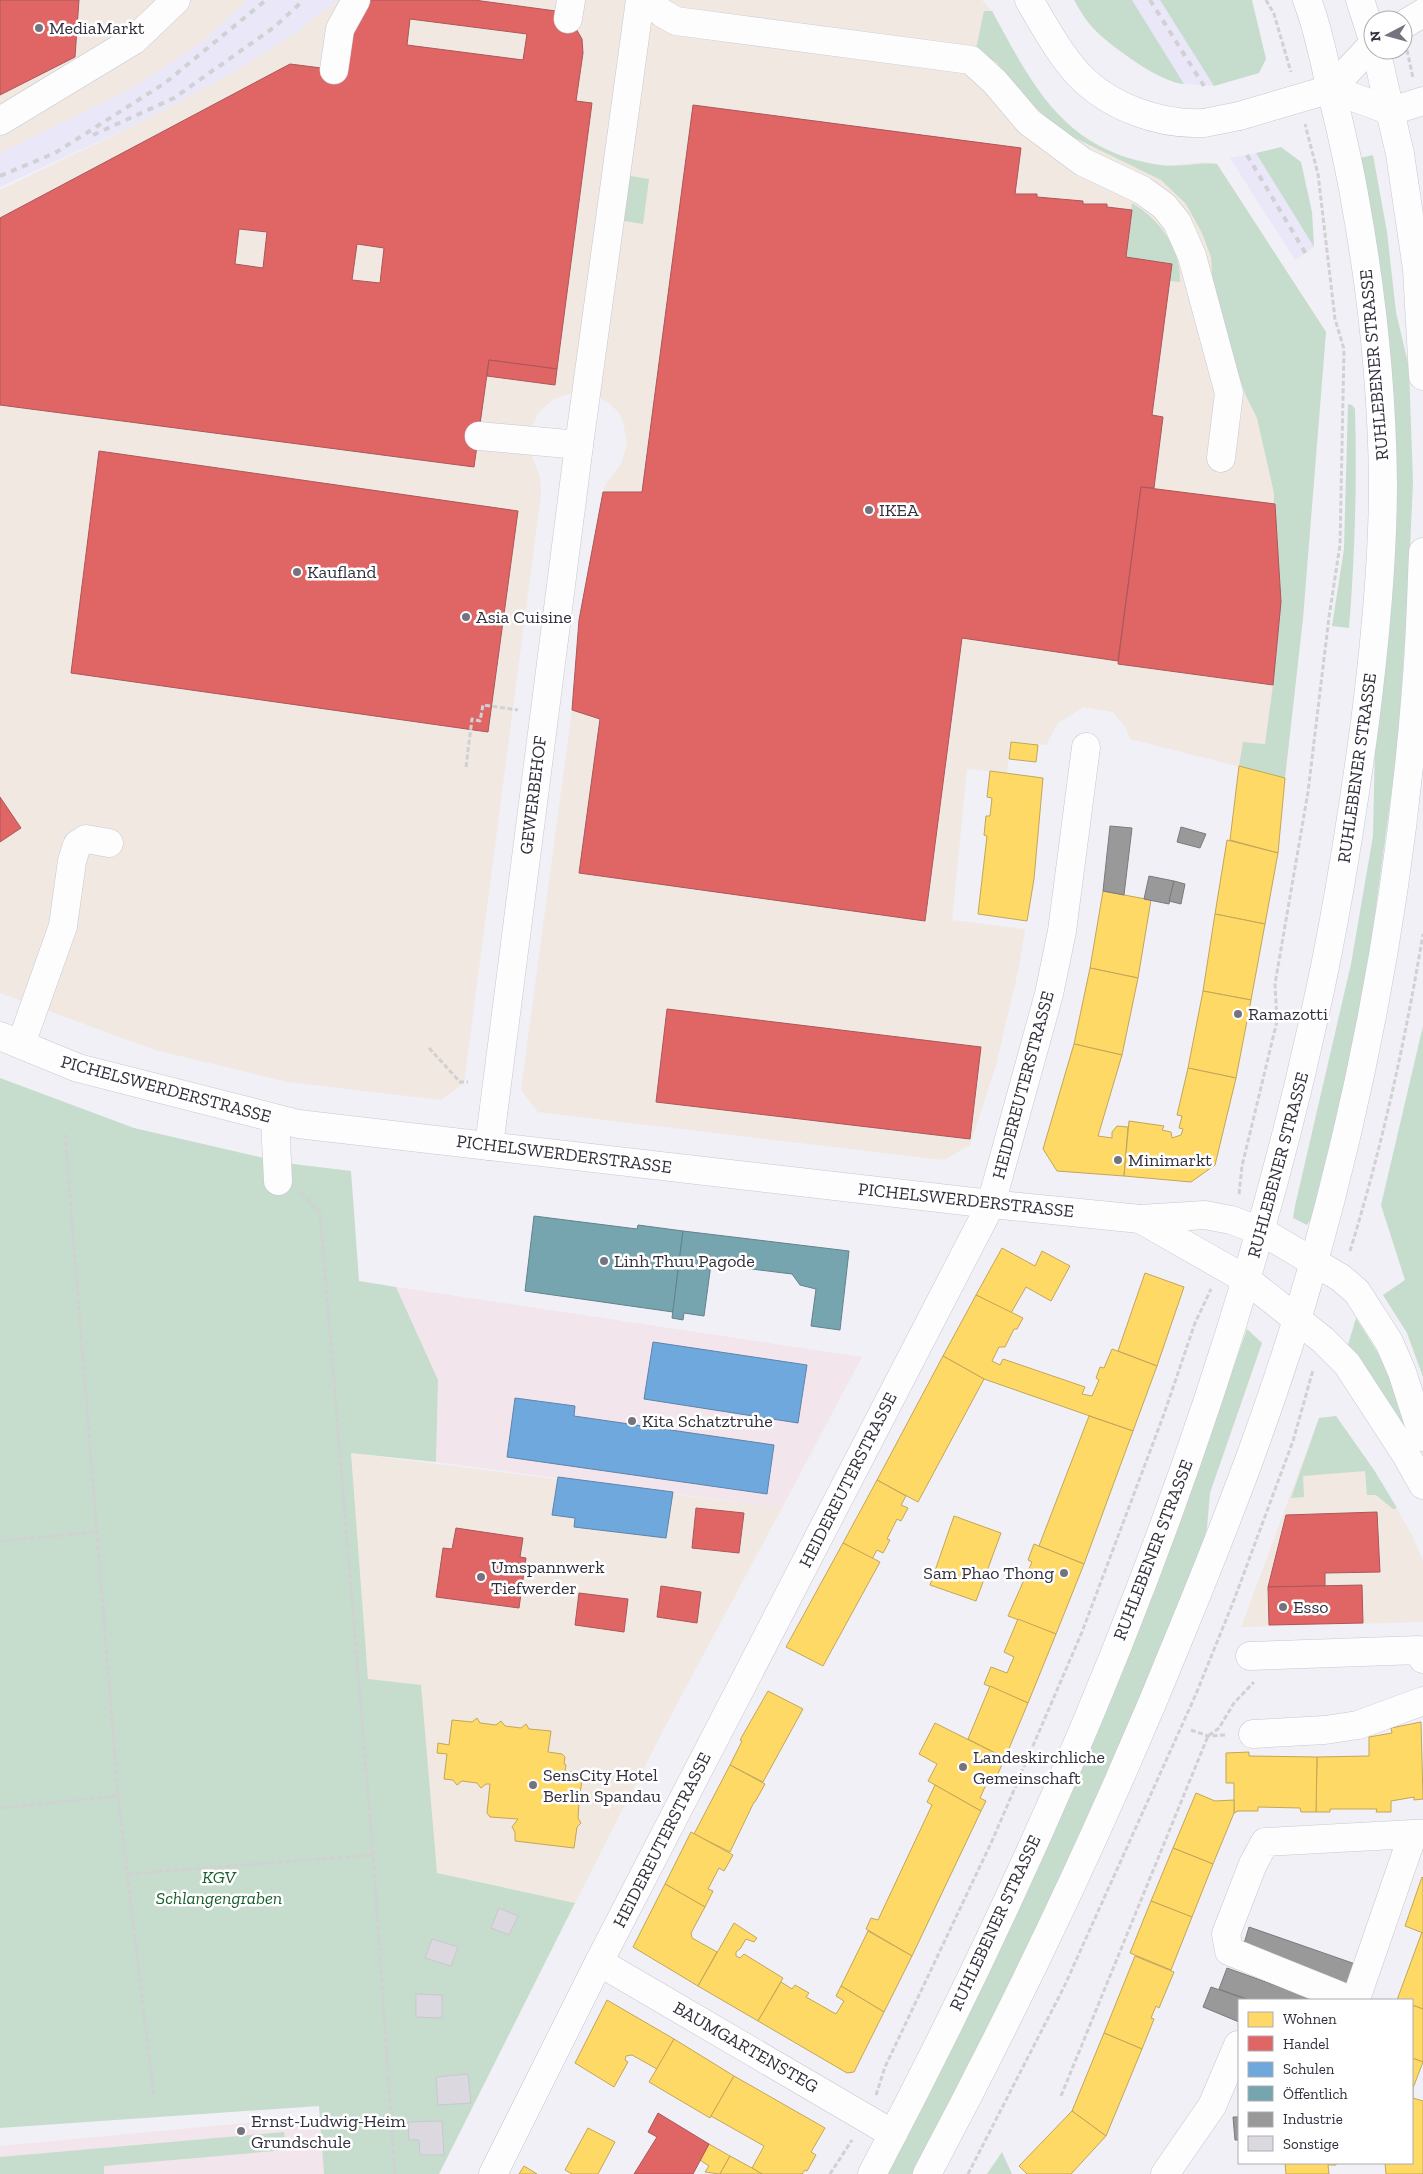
<svg xmlns="http://www.w3.org/2000/svg" width="1423" height="2174" font-family="'Zilla Slab',serif">
	<rect width="100%" height="100%" fill="#f0f0f6"/>
	<!-- commercial -->
	<g fill="#f0e8e1">
		<polygon points="0,0 247,0 204,41 131,89 0,153"/>
		<polygon points="337,0 982,0 992,11 1026,74 1042,98 1078,133 1117,155 1162,166 1204,162 1217,164 1326,332 1303,618 1285,778 1130,739 1126,728 1113,712 1083,707 1058,723 1046,745 1010,741 1007,773 967,769 952,920 1025,929 1019,967 996,1065 970,1145 944,1160 538,1112 521,1090 572,710 579,620 585,585 605,485 622,462 627,444 623,421 618,412 610,404 591,393 574,392 554,399 538,413 530,430 530,451 540,477 541,494 464,1083 441,1100 288,1082 155,1050 0,993 0,190 143,121 234,72 294,34"/>
		<polygon points="1336,1416 1374,1470 1412,1535 1423,1561 1423,1622 1241,1627 1319,1418"/>
		<polygon points="351,1453 782,1508 671,1715 575,1903 437,1873 368,1679"/>
	</g>
	<!-- built -->
	<g fill="#e9e7f8">
		<polygon points="247,0 337,0 294,34 234,72 143,121 0,187 0,153 131,89 204,41"/>
		<polygon points="1132,0 1160,0 1214,86 1184,84"/>
		<polygon points="1256,153 1314,247 1295,260 1230,158"/>
	</g>
	<!-- education -->
	<g fill="#f3e5ec">
		<polygon points="396,1287 862,1357 782,1508 436,1462 438,1380"/>
		<polygon points="320,2116 324,2174 0,2174 0,2146"/>
	</g>
	<!-- green -->
	<g fill="#c6dccc">
		<path d="M1074,0H1132L1184,84C1161,83 1110,46 1094,29C1086,21 1080,10 1074,0Z"/>
		<polygon points="1160,0 1252,0 1266,59 1259,73 1214,86"/>
		<path d="M984,11H992C1034,88 1065,152 1161,165C1179,168 1199,162 1217,164L1326,332L1303,618L1285,778L1239,766L1243,742L1265,744L1273,685L1274,493L1257,418L1246,396L1219,321L1213,288L1211,257L1202,233L1186,204L1161,180L1073,137L1044,116L1015,86L997,63L976,49Z"/>
		<polygon points="1281,147 1301,162 1312,212 1314,247 1256,153"/>
		<polygon points="1373,155 1387,232 1396,312 1409,368 1413,482 1408,592 1398,744 1368,966 1344,1086 1311,1219 1307,1225 1293,1218 1295,1206 1351,964 1373,836 1375,746 1386,642 1360,158"/>
		<polygon points="624,175 649,179 643,224 618,220"/>
		<path d="M1132,203C1160,220 1181,248 1180,282L1170,281L1172,264L1126,257Z"/>
		<path d="M1348,404L1352,405L1355,409C1357,483 1355,555 1349,628L1332,626L1344,549Z"/>
		<polygon points="1423,1026 1423,1377 1407,1333 1383,1295 1405,1280 1381,1205"/>
		<polygon points="0,1078 134,1128 285,1163 351,1171 359,1281 396,1287 438,1380 436,1462 351,1453 368,1679 421,1685 437,1873 575,1903 439,2174 324,2174 319,2106 0,2128"/>
		<polygon points="1356,1318 1383,1361 1410,1432 1405,1434 1347,1348"/>
		<path d="M1247,1329L1262,1343L1210,1493L1207,1528L1203,1543C1118,1759 1022,1969 912,2174H886L1210,1434Z"/>
		<polygon points="1336,1416 1374,1470 1397,1508 1393,1509 1376,1495 1367,1495 1365,1471 1303,1476 1304,1497 1291,1498 1319,1418"/>
		<polygon points="284,2132 286,2150 104,2166 104,2174 0,2174 0,2157"/>
		<polygon points="1002,2152 1012,2174 987,2174"/>
	</g>
	<!-- homes -->
	<g fill="#ffd966" stroke="#c2a65a">
		<polygon points="1011,742 1038,745 1036,762 1009,759"/>
		<polygon points="1239,766 1285,778 1278,853 1230,840"/>
		<polygon points="990,771 1043,778 1034,879 1027,921 978,914 987,836 984,835 986,816 990,816 992,798 987,797"/>
		<polygon points="1227,840 1278,853 1265,924 1215,914"/>
		<polygon points="1103,891 1151,900 1138,978 1090,968"/>
		<polygon points="1215,914 1265,924 1251,1000 1203,991"/>
		<polygon points="1090,968 1138,978 1122,1055 1074,1044"/>
		<polygon points="1203,991 1251,1000 1236,1078 1188,1068"/>
		<polygon points="1074,1044 1122,1055 1098,1136 1112,1138 1112,1132 1117,1126 1128,1127 1124,1176 1057,1171 1043,1149"/>
		<polygon points="1188,1068 1236,1078 1215,1165 1191,1182 1124,1176 1129,1121 1164,1126 1162,1130 1171,1132 1172,1138 1181,1135 1183,1129 1179,1128 1182,1116 1177,1115"/>
		<polygon points="1002,1248 1035,1266 1042,1251 1070,1266 1051,1301 1026,1287 1011,1313 976,1295"/>
		<polygon points="1145,1273 1184,1287 1157,1366 1118,1351"/>
		<polygon points="976,1295 1023,1318 1017,1329 1014,1329 1005,1347 999,1347 992,1361 1000,1365 1003,1359 1085,1387 1082,1394 1092,1396 1099,1380 1096,1378 1100,1367 1104,1368 1112,1349 1157,1366 1133,1431 984,1379 943,1356"/>
		<polygon points="943,1356 984,1379 918,1502 877,1480"/>
		<polygon points="1089,1416 1133,1431 1084,1564 1039,1546"/>
		<polygon points="877,1480 906,1496 901,1505 908,1508 901,1521 897,1519 887,1539 890,1540 883,1553 877,1550 872,1559 843,1543"/>
		<polygon points="954,1516 1001,1533 976,1601 930,1585"/>
		<polygon points="843,1543 880,1562 823,1666 786,1647"/>
		<polygon points="1034,1544 1084,1564 1056,1634 1008,1616 1032,1562 1028,1560"/>
		<polygon points="1018,1619 1056,1634 1028,1703 984,1684 991,1667 1007,1673 1014,1657 1004,1652"/>
		<polygon points="990,1686 1028,1703 1005,1758 968,1739"/>
		<polygon points="768,1691 803,1709 763,1782 730,1765 742,1741 740,1740"/>
		<polygon points="477,1718 480,1723 496,1725 501,1721 505,1726 521,1728 526,1724 529,1729 551,1731 548,1752 562,1754 565,1757 564,1764 566,1765 565,1771 583,1773 580,1794 584,1799 579,1803 578,1818 581,1823 577,1827 574,1848 515,1841 515,1832 512,1827 518,1819 490,1817 487,1813 490,1784 486,1784 481,1788 477,1783 462,1781 457,1785 453,1780 444,1779 447,1754 437,1753 438,1743 449,1745 452,1720 472,1722"/>
		<polygon points="1421,1722 1423,1799 1414,1800 1414,1797 1391,1801 1391,1812 1376,1812 1377,1809 1330,1809 1330,1812 1316,1812 1317,1757 1369,1756 1369,1737 1392,1733 1391,1728"/>
		<polygon points="935,1723 1005,1758 995,1780 989,1778 980,1798 986,1801 981,1811 928,1781 937,1764 919,1754"/>
		<polygon points="1249,1752 1249,1756 1317,1757 1316,1812 1301,1812 1300,1808 1258,1807 1258,1811 1238,1811 1234,1813 1234,1783 1226,1783 1226,1753"/>
		<polygon points="730,1765 765,1784 755,1802 754,1802 730,1852 694,1834"/>
		<polygon points="935,1785 981,1811 912,1956 866,1929 871,1918 878,1920 932,1805 927,1802"/>
		<polygon points="1196,1793 1215,1801 1234,1800 1234,1813 1213,1864 1173,1848"/>
		<polygon points="691,1832 733,1855 724,1871 719,1868 708,1889 713,1891 705,1907 665,1884"/>
		<polygon points="1173,1848 1213,1864 1192,1917 1151,1901"/>
		<polygon points="1422,1877 1423,1878 1423,1933 1405,1926"/>
		<polygon points="665,1884 705,1907 691,1933 692,1938 717,1952 698,1986 633,1947"/>
		<polygon points="1151,1901 1192,1917 1171,1970 1130,1953"/>
		<polygon points="734,1923 757,1938 754,1942 746,1939 740,1949 736,1952 736,1956 740,1958 744,1954 783,1978 758,2021 698,1986"/>
		<polygon points="868,1931 912,1956 884,2012 841,1986"/>
		<polygon points="1422,1932 1423,1933 1423,2009 1412,2005 1412,2000 1397,2000"/>
		<polygon points="1135,1956 1174,1972 1159,2008 1156,2006 1151,2018 1154,2019 1142,2049 1104,2033"/>
		<polygon points="781,1982 792,1989 795,1985 809,1993 806,1997 836,2014 844,2001 836,1996 841,1986 884,2012 854,2072 847,2073 758,2021"/>
		<polygon points="607,2000 674,2039 657,2069 632,2055 626,2056 625,2060 628,2062 614,2087 575,2063"/>
		<polygon points="1412,2005 1423,2009 1423,2062 1412,2058"/>
		<polygon points="1104,2033 1142,2049 1106,2136 1072,2111"/>
		<polygon points="674,2039 734,2076 710,2118 649,2082"/>
		<polygon points="1412,2058 1423,2062 1413,2088 1413,2098 1423,2101 1423,2174 1386,2174 1385,2163 1412,2163"/>
		<polygon points="734,2076 825,2128 811,2152 816,2155 807,2171 805,2170 802,2174 762,2174 752,2168 764,2146 711,2116"/>
		<polygon points="1072,2111 1106,2136 1071,2174 1027,2174 1019,2166"/>
		<polygon points="588,2128 615,2142 598,2174 572,2174 565,2170"/>
		<polygon points="709,2144 730,2156 720,2174 705,2172 709,2166 700,2160"/>
		<polygon points="730,2156 752,2168 762,2174 720,2174"/>
		<polygon points="1285,2163 1336,2163 1336,2165 1328,2165 1329,2174 1286,2174"/>
		<polygon points="524,2166 537,2174 519,2174"/>
	</g>
	<!-- shops -->
	<g fill="#e06666" stroke="#ac565a" fill-rule="evenodd">
		<polygon points="0,0 79,0 75,57 0,95"/>
		<path d="M364,0H474L556,11L572,22L582,39L583,53L576,101L592,103L557,369L489,360L474,467L0,405V218L290,64L345,71L351,24ZM410,19L527,34L523,60L407,45ZM239,229L267,232L263,268L235,264ZM357,244L384,248L380,283L352,280Z"/>
		<polygon points="693,105 1021,148 1015,194 1037,194 1037,197 1083,201 1083,204 1107,204 1107,207 1132,210 1126,257 1172,264 1152,415 1163,417 1154,488 1141,487 1118,661 962,638 925,921 579,873 600,719 572,710 579,620 603,492 642,492"/>
		<polygon points="489,360 557,369 555,385 487,376"/>
		<polygon points="99,451 518,511 488,732 71,673"/>
		<polygon points="1141,487 1275,504 1281,602 1273,685 1118,664"/>
		<polygon points="0,797 21,828 0,842"/>
		<polygon points="667,1009 981,1047 970,1139 656,1102"/>
		<polygon points="696,1508 744,1513 739,1553 692,1548"/>
		<polygon points="1377,1512 1380,1572 1325,1573 1325,1586 1268,1587 1286,1515"/>
		<polygon points="456,1528 523,1538 520,1557 526,1558 519,1608 436,1597 443,1548 452,1549"/>
		<polygon points="1362,1585 1363,1623 1269,1625 1268,1587"/>
		<polygon points="661,1586 701,1592 697,1623 657,1617"/>
		<polygon points="579,1593 628,1599 624,1632 575,1625"/>
		<polygon points="658,2113 709,2144 693,2174 634,2174 657,2137 648,2132"/>
	</g>
	<!-- schools -->
	<g fill="#6fa8dc" stroke="#5d84ac">
		<polygon points="653,1342 807,1365 798,1423 644,1399"/>
		<polygon points="515,1398 575,1406 574,1416 774,1445 767,1494 507,1457"/>
		<polygon points="558,1477 673,1492 666,1538 574,1527 575,1518 552,1515"/>
	</g>
	<!-- public -->
	<g fill="#76a5af" stroke="#62828d">
		<polygon points="534,1216 637,1229 638,1225 683,1231 673,1312 525,1291"/>
		<polygon points="683,1231 849,1251 840,1330 811,1326 816,1289 800,1285 792,1274 711,1264 704,1316 684,1313 683,1320 672,1318"/>
	</g>
	<!-- industry -->
	<g fill="#999" stroke="#7a7a7d">
		<polygon points="1110,826 1132,828 1124,895 1103,891"/>
		<polygon points="1181,827 1206,834 1200,848 1177,842"/>
		<polygon points="1149,876 1174,881 1169,904 1144,899"/>
		<polygon points="1174,881 1185,884 1181,904 1169,901"/>
		<polygon points="1249,1927 1361,1966 1355,1986 1243,1947"/>
		<polygon points="1227,1968 1316,2000 1249,2000 1219,1989"/>
		<polygon points="1211,1987 1249,2000 1239,2000 1239,2022 1203,2007"/>
		<polygon points="1233,2117 1239,2117 1239,2140 1235,2140"/>
	</g>
	<!-- building -->
	<g fill="#dcd8e0" stroke="#cbc7cf">
		<polygon points="499,1908 518,1916 509,1935 491,1928"/>
		<polygon points="432,1939 458,1947 451,1966 425,1958"/>
		<polygon points="416,1994 442,1995 442,2018 416,2017"/>
		<polygon points="468,2074 471,2103 438,2105 436,2077"/>
		<polygon points="442,2121 444,2155 420,2155 419,2140 409,2140 408,2122"/>
	</g>
	<g fill="none" stroke-linecap="round" stroke-linejoin="round">
		<!-- minor casing -->
		<g stroke="#c8c7d1" stroke-width="29">
			<g id="minor">
				<polyline points="647,0 662,13 676,21 971,60 995,82 1029,122 1083,162 1142,190 1164,206 1177,222 1192,256 1229,393 1221,458"/>
				<path d="M1029,0C1044,25 1058,52 1078,74C1109,107 1159,125 1204,123"/>
				<polyline points="568,19 571,0"/>
				<polyline points="1403,25 1423,13"/>
				<polyline points="334,70 340,29 356,0"/>
				<polyline points="1331,89 1391,111 1423,101"/>
				<polyline points="1331,89 1373,44"/>
				<polyline points="1239,116 1331,89"/>
				<polyline points="0,121 134,40 176,0"/>
				<polyline points="479,436 579,445"/>
				<polyline points="0,1036 78,1068 298,1124 991,1204 1140,1219 1205,1215 1231,1220 1261,1231 1341,1278 1357,1292 1389,1342 1402,1372 1423,1437"/>
				<polyline points="21,1044 63,926 72,861 77,845 86,839 109,843"/>
				<polyline points="275,1119 278,1181"/>
				<polyline points="489,1146 579,445 640,0"/>
				<polyline points="1140,1219 1247,1280 1323,1340 1347,1364 1405,1453 1423,1485"/>
				<polyline points="1250,1656 1419,1650 1423,1659"/>
				<polyline points="1253,1734 1325,1730 1358,1725 1423,1701"/>
				<polyline points="1413,1834 1356,1999 1348,1999 1229,1951 1226,1934 1253,1864 1265,1842 1413,1834 1423,1834"/>
				<polyline points="599,1962 893,2134"/>
				<polyline points="493,2174 599,1962 991,1204 1049,994 1062,931 1086,747"/>
				<polyline points="1165,2174 1212,2106 1238,2045"/>
			</g>
		</g>
		<!-- major casing -->
		<g stroke="#c8c7d1" stroke-width="29">
			<g id="major">
				<polyline points="1360,0 1373,40"/>
				<polyline points="1376,50 1400,154 1417,269 1423,376"/>
				<path d="M872,2174C1067,1805 1229,1412 1317,1004C1338,910 1352,817 1365,722C1375,643 1383,563 1383,483C1382,388 1372,293 1355,200C1348,158 1338,118 1328,77C1322,51 1317,25 1307,0"/>
				<path d="M927,2174C1023,1994 1110,1810 1186,1621C1234,1504 1279,1386 1313,1265C1366,1077 1401,883 1416,689C1420,644 1421,598 1423,552"/>
			</g>
		</g>
		<!-- path -->
		<g stroke="#d1d1d3" stroke-width="3" stroke-dasharray="5 2.5" stroke-linecap="butt">
			<polyline points="1266,0 1274,14 1291,72"/>
			<polyline points="1407,50 1413,78"/>
			<polyline points="466,767 472,719 480,721 483,705 518,710"/>
			<polyline points="429,1048 460,1082 468,1082"/>
			<polyline points="65,1134 118,1796 154,2098"/>
			<polyline points="301,1193 320,1212 373,1855 395,2174"/>
			<polyline points="1239,1194 1242,1166 1277,1021 1275,984 1308,792 1329,617 1340,545 1344,349 1335,319 1318,174 1305,124"/>
			<path d="M1350,1251C1382,1147 1405,1042 1423,934"/>
			<polyline points="0,1541 97,1532"/>
			<polyline points="1191,1730 1208,1736 1227,1735"/>
			<polyline points="0,1808 118,1796"/>
			<polyline points="128,1874 373,1855"/>
			<polyline points="876,2095 885,2067 992,1841 1082,1632 1164,1414 1195,1323 1211,1289"/>
			<polyline points="1061,2096 1208,1736 1219,1728 1234,1703 1254,1682"/>
			<polyline points="830,2174 852,2140"/>
			<polyline points="968,2174 1064,1987 1196,1694 1234,1600 1293,1441 1313,1370"/>
		</g>
		<!-- minor -->
		<use href="#minor" stroke="#fdfdfe" stroke-width="28"/>
		<!-- major -->
		<use href="#major" stroke="#fdfdfe" stroke-width="28"/>
		<!-- rail -->
		<g stroke="#d1d1d3" stroke-width="4" stroke-dasharray="6 6" stroke-linecap="butt">
			<polyline points="1150,0 1204,86"/>
			<polyline points="93,135 174,98 273,28 304,0"/>
			<polyline points="1247,155 1306,254"/>
			<polyline points="0,176 55,153 165,83 266,0"/>
		</g>
		<!-- minor-bridge casing -->
		<g stroke="#c8c7d1" stroke-width="29" stroke-linecap="butt">
			<polyline id="minor-bridge" points="1204,123 1239,116"/>
		</g>
		<!-- minor-bridge -->
		<use href="#minor-bridge" stroke="#fdfdfe" stroke-width="28"/>
	</g>
	<!-- markers -->
	<g fill="#75737e" stroke="#fff" stroke-width="2">
		<circle cx="39" cy="28" r="5"/>
		<circle cx="869" cy="510" r="5"/>
		<circle cx="297" cy="572" r="5"/>
		<circle cx="466" cy="617" r="5"/>
		<circle cx="1238" cy="1014" r="5"/>
		<circle cx="1118" cy="1160" r="5"/>
		<circle cx="604" cy="1261" r="5"/>
		<circle cx="632" cy="1421" r="5"/>
		<circle cx="1064" cy="1573" r="5"/>
		<circle cx="481" cy="1577" r="5"/>
		<circle cx="1283" cy="1607" r="5"/>
		<circle cx="963" cy="1767" r="5"/>
		<circle cx="533" cy="1785" r="5"/>
		<circle cx="241" cy="2131" r="5"/>
	</g>
	<g text-anchor="middle" dominant-baseline="central" stroke-width="5" stroke-linejoin="round" paint-order="stroke">
		<!-- poi labels -->
		<g font-size="18" fill="#33303d" stroke="#fff" text-anchor="start">
			<text x="49" y="28">MediaMarkt</text>
			<text x="879" y="510">IKEA</text>
			<text x="307" y="572">Kaufland</text>
			<text x="476" y="617">Asia Cuisine</text>
			<text x="1248" y="1014">Ramazotti</text>
			<text x="1128" y="1160">Minimarkt</text>
			<text x="614" y="1261">Linh Thuu Pagode</text>
			<text x="642" y="1421">Kita Schatztruhe</text>
			<text x="491" y="1567">Umspannwerk<tspan x="491" dy="21">Tiefwerder</tspan></text>
			<text x="1054" y="1573" text-anchor="end">Sam Phao Thong</text>
			<text x="1293" y="1607">Esso</text>
			<text x="973" y="1757">Landeskirchliche<tspan x="973" dy="21">Gemeinschaft</tspan></text>
			<text x="543" y="1775">SensCity Hotel<tspan x="543" dy="21">Berlin Spandau</tspan></text>
			<text x="251" y="2121">Ernst-Ludwig-Heim<tspan x="251" dy="21">Grundschule</tspan></text>
		</g>
		<!-- street labels -->
		<g font-size="18" fill="#33303d" stroke="#fff">
			<text transform="translate(1374 365) rotate(-95)">RUHLEBENER STRASSE</text>
			<text transform="translate(1357 768) rotate(-82)">RUHLEBENER STRASSE</text>
			<text transform="translate(533 795) rotate(-83)">GEWERBEHOF</text>
			<text transform="translate(1023 1085) rotate(-75)">HEIDEREUTERSTRASSE</text>
			<text transform="translate(166 1089) rotate(15)">PICHELSWERDERSTRASSE</text>
			<text transform="translate(564 1154) rotate(7)">PICHELSWERDERSTRASSE</text>
			<text transform="translate(1278 1165) rotate(-75)">RUHLEBENER STRASSE</text>
			<text transform="translate(966 1200) rotate(6)">PICHELSWERDERSTRASSE</text>
			<text transform="translate(848 1480) rotate(-63)">HEIDEREUTERSTRASSE</text>
			<text transform="translate(1153 1550) rotate(-69)">RUHLEBENER STRASSE</text>
			<text transform="translate(662 1840) rotate(-63)">HEIDEREUTERSTRASSE</text>
			<text transform="translate(995 1923) rotate(-65)">RUHLEBENER STRASSE</text>
			<text transform="translate(746 2047) rotate(30)">BAUMGARTENSTEG</text>
		</g>
		<!-- park labels -->
		<g font-size="18" font-style="italic" fill="#175e2d" stroke="#fff">
			<text x="219" y="1877">KGV<tspan x="219" dy="21">Schlangengraben</tspan></text>
		</g>
	</g>
	<!-- legend -->
	<rect x="1238" y="1999" width="175" height="165" fill="#ffffff" stroke="#adacb1"/>
	<rect x="1248" y="2012" width="25" height="15" fill="#ffd966" stroke="#adacb1"/>
	<text x="1283" y="2024" font-size="15" fill="#33303d">Wohnen</text>
	<rect x="1248" y="2036" width="25" height="15" fill="#e06666" stroke="#adacb1"/>
	<text x="1283" y="2049" font-size="15" fill="#33303d">Handel</text>
	<rect x="1248" y="2062" width="25" height="15" fill="#6fa8dc" stroke="#adacb1"/>
	<text x="1283" y="2074" font-size="15" fill="#33303d">Schulen</text>
	<rect x="1248" y="2086" width="25" height="15" fill="#76a5af" stroke="#adacb1"/>
	<text x="1283" y="2099" font-size="15" fill="#33303d">Öffentlich</text>
	<rect x="1248" y="2112" width="25" height="15" fill="#999999" stroke="#adacb1"/>
	<text x="1283" y="2124" font-size="15" fill="#33303d">Industrie</text>
	<rect x="1248" y="2136" width="25" height="15" fill="#dcd8e0" stroke="#adacb1"/>
	<text x="1283" y="2149" font-size="15" fill="#33303d">Sonstige</text>
	<!-- north arrow -->
	<g transform="translate(1388 35) rotate(264)"><circle r="24" fill="#ffffff" stroke="#adacb1"/>
	<path d="M0-4L9 19L0 12L-9 19Z" fill="#75737e"/>
	<text y="-8" font-size="14" font-weight="bold" text-anchor="middle" fill="#33303d">N</text>
	</g>
</svg>
